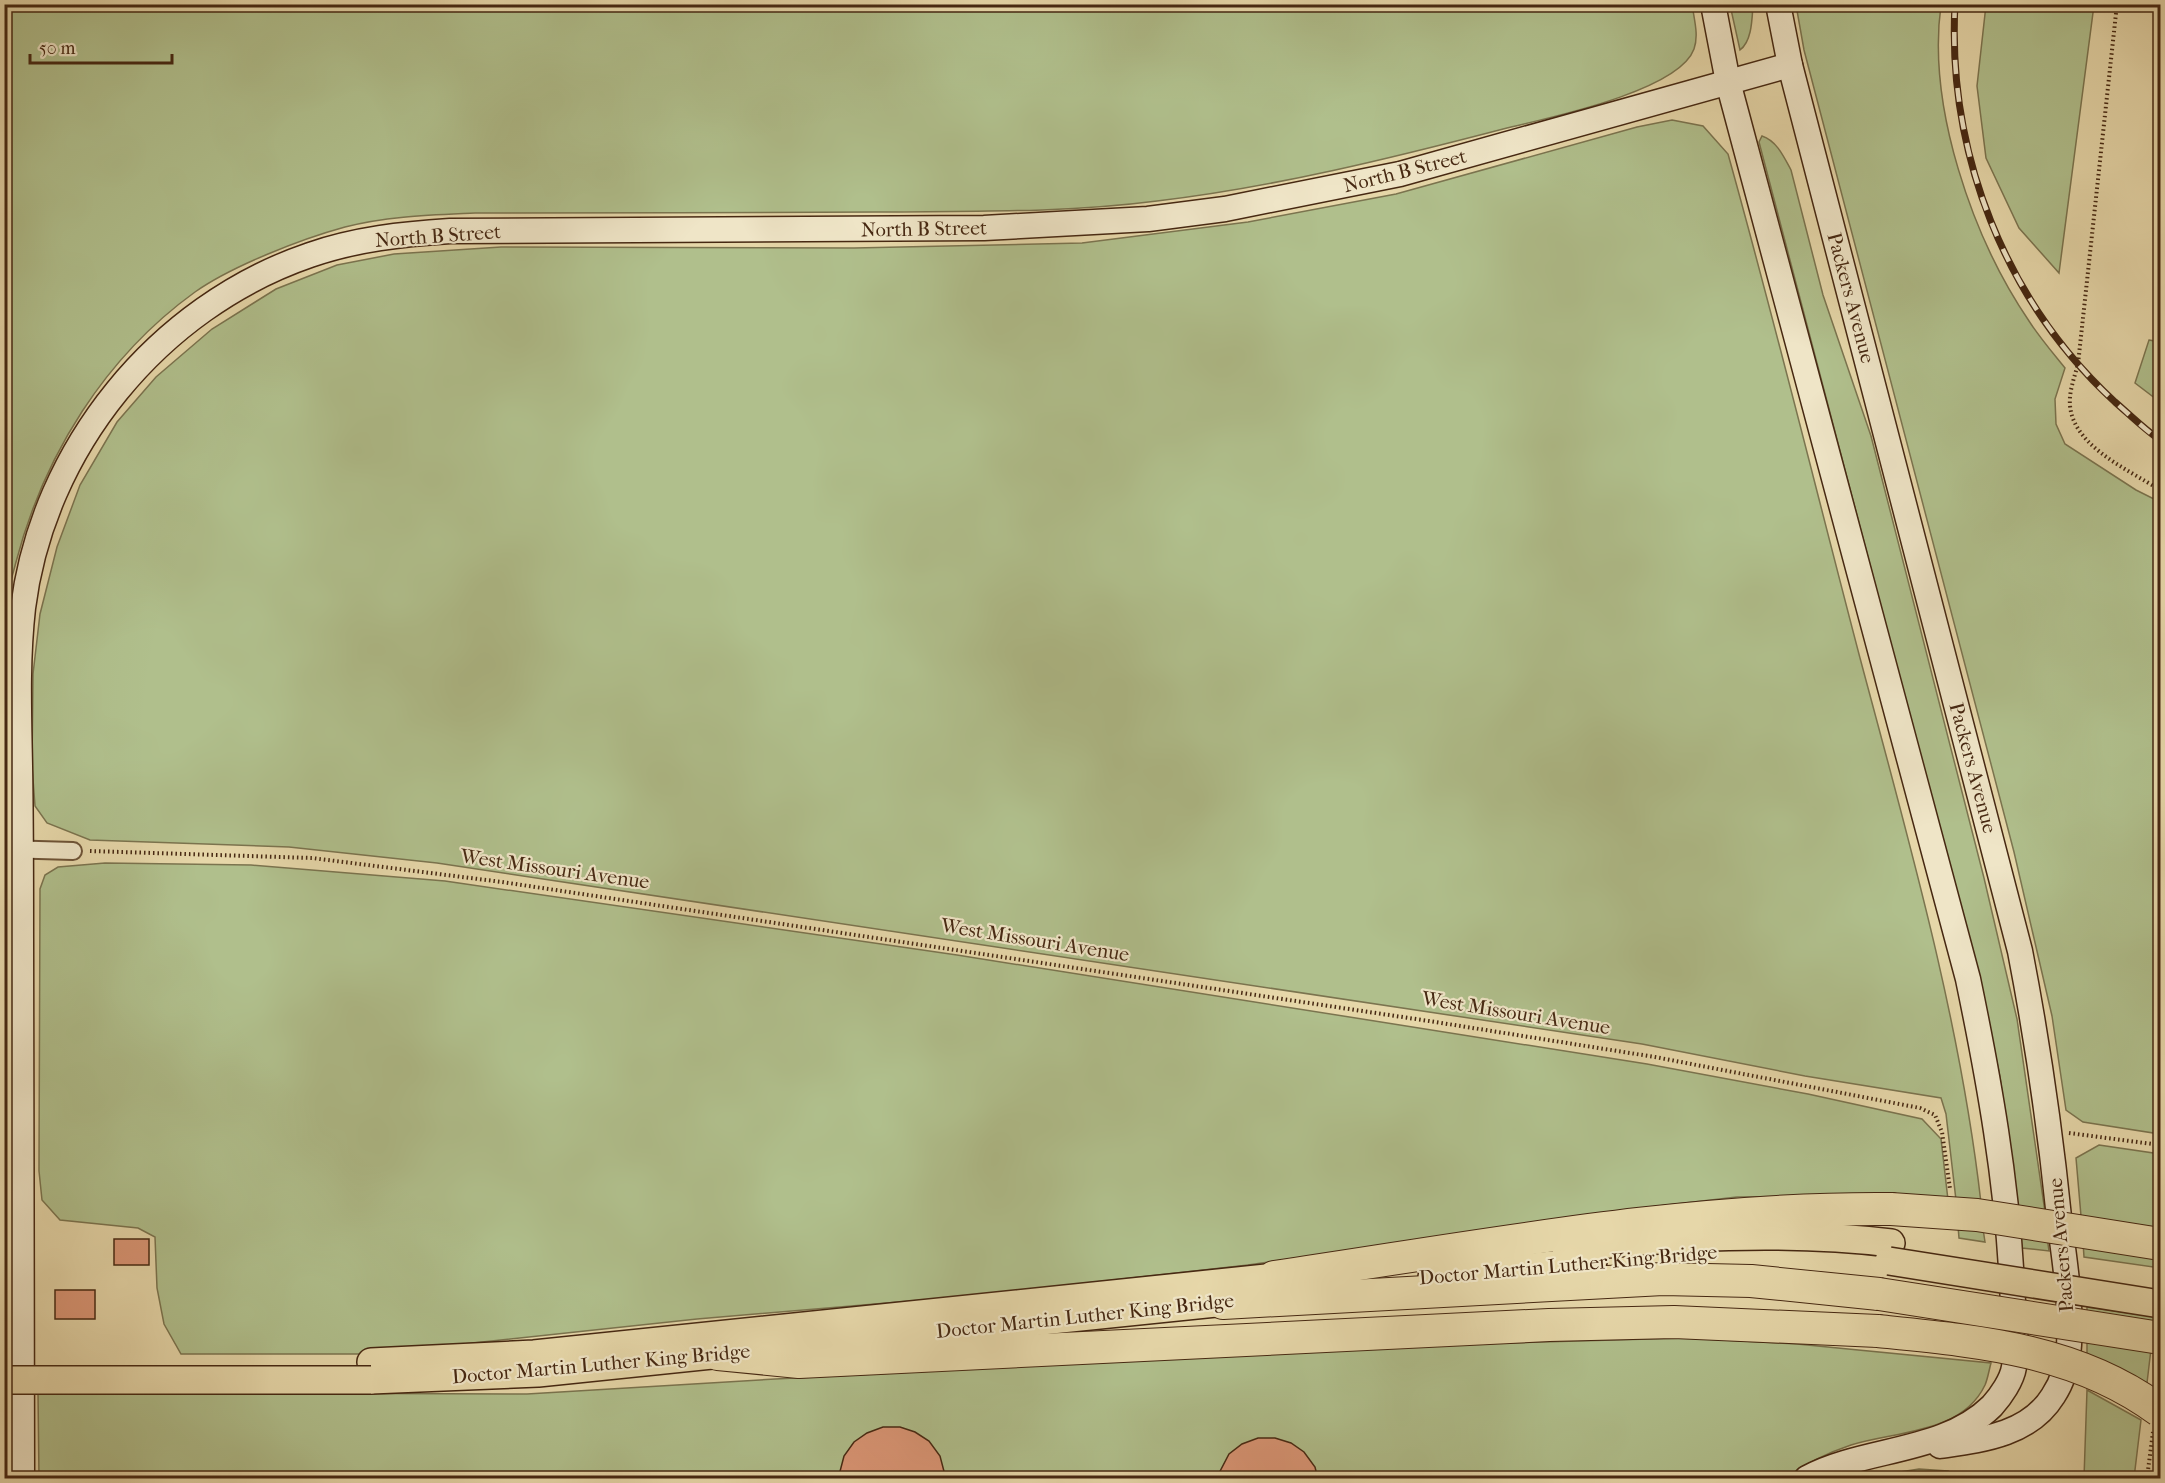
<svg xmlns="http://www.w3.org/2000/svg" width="2165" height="1483" font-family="'IM FELL French Canon',serif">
	<rect width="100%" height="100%" fill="#e6d7a9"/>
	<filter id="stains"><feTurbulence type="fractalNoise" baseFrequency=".00333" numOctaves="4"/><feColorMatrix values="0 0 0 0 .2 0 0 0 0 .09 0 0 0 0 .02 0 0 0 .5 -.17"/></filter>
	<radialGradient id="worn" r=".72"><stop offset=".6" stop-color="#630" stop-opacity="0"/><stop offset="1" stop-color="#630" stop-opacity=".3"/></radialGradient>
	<!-- green -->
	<g fill="#b0bf8c" stroke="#7b744f" stroke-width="1.5">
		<path d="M5,4H1692C1694,19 1699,35 1694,49C1679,91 1548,118 1507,128C1392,158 1275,187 1157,201C1064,213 971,211 878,212C744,213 609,213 475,213C431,215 387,216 345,227C301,239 232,266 195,292C105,357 44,455 16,562C12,578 6,594 5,611Z"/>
		<path d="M1730,5H1753C1752,19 1752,41 1740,50Z"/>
		<path d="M1796,5H1941C1927,106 1972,237 2029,321C2040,338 2053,353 2065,368L2055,399L2056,424L2065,444L2136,490L2160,502V1134L2083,1122L2066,1110L2052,1016L2014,852L1804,50Z"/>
		<polygon points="1986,5 2094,5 2059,273 2019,228 1986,158 1977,86"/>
		<path d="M1672,120L1703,126L1728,154C1775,322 1816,490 1860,658C1908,838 1960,1018 1981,1203L1956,1200L1946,1114L1941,1098L1805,1076L1642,1044L437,863L289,847L90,840L47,823L35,806L32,766L33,674L40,614L57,547L80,485L117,422L156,377L212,329L276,289L337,265L394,254L501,247L854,248L1082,243L1248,222L1396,194L1637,127Z"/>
		<path d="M1762,136C1777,141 1784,157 1791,170L1823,295L1871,436L1984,878L2017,1019L2045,1212L2017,1208L2000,1077L1983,996L1759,142Z"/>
		<polygon points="2149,340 2160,342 2160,402 2135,383"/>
		<polygon points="105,863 251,865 445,881 957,955 1647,1064 1808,1094 1922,1119 1941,1139 1948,1200 1890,1195 1737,1197 1658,1206 1248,1265 970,1296 697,1319 371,1354 181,1354 164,1324 157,1288 155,1237 138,1228 60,1220 42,1200 39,1171 40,889 45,875 58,867"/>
		<polygon points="4,1023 9,1026 8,1176 4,1176"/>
		<polygon points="2099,1145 2160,1154 2160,1230 2081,1216 2076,1158"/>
		<polygon points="1958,1226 1983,1229 1985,1242 1959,1238"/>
		<polygon points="2020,1234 2047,1237 2049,1251 2022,1248"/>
		<polygon points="2083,1242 2160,1255 2160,1268 2084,1257"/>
		<polygon points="2087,1307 2157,1317 2155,1324 2087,1313"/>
		<path d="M1686,1338L1797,1344L1991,1363C1989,1370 1988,1378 1985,1385C1962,1434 1895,1431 1851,1445C1827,1453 1805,1464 1785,1478H39L38,1392L527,1394L775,1379L1470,1344Z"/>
		<polygon points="2087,1339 2151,1349 2147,1383 2087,1355"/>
		<polygon points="2087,1390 2141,1420 2134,1478 2084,1478"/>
		<polygon points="10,1393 9,1478 5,1478 5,1400"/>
		<polygon points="1919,1469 1948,1471 1963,1478 1862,1478"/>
	</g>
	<!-- building -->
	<g fill="#db9676" stroke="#462812" stroke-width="1.5">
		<rect x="114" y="1239" width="35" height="26"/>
		<rect x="55" y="1290" width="40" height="29"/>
		<polygon points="883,1427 900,1427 915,1432 929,1441 940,1456 946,1479 838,1479 844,1456 854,1442 867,1433"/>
		<polygon points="1258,1438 1275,1438 1291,1443 1304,1452 1315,1467 1318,1479 1216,1479 1229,1454 1242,1444"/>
	</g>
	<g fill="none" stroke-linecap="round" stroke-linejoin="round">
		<!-- street casing -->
		<g stroke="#6e5438" stroke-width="20">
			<polyline id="street" points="4,849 73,851"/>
		</g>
		<!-- secondary casing -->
		<g stroke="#462812" stroke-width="27">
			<g id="secondary">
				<path d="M1713,4L1728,82L1968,979C1989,1080 2007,1181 2012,1285C2013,1311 2018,1341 2014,1367C2012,1380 2001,1396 1992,1406C1943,1454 1865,1447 1807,1478"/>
				<path d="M1778,4L1790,65L2020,951C2037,1039 2050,1128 2059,1217C2064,1259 2072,1303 2069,1345C2068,1362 2063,1381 2053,1396C2029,1435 1981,1440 1940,1446"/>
				<path d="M22,1478C21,1298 21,1118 21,938C21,881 21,823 20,766C19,713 17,661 23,608C43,448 158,307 310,255C356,239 403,234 450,231L984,228L1148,219L1225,209L1400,174L1790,65"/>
			</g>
		</g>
		<!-- primary casing -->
		<g stroke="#462812" stroke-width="30">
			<g id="primary">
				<path d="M1566,1248C1675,1237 1782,1230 1891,1243"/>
				<polyline points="1432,1277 1593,1261"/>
				<polyline points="371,1362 534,1354 1295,1275"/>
				<polyline points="371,1380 538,1373 1245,1300"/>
			</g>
		</g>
		<!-- highway casing -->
		<g stroke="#462812" stroke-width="34">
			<g id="highway">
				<path d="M1274,1277C1479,1247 1684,1207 1891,1209"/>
				<polyline points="1223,1303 1663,1279 1751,1281 1879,1294"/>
				<polyline points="718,1354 799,1362 1549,1325 1674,1322 1878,1331"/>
			</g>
		</g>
		<!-- path -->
		<g stroke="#462812" stroke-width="4" stroke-dasharray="1.5 3" stroke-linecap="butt">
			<path d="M2117,4L2078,364C2075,375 2071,386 2070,397C2066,444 2128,469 2160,490"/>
			<polyline points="90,851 312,858 502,882 1429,1021 1655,1057 1920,1108 1935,1115 1942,1132 1950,1189"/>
			<polyline points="2069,1133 2160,1145"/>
			<polyline points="2147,1478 2153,1432"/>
		</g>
		<!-- street -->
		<use href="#street" stroke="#efe5c7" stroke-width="16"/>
		<!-- secondary -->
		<use href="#secondary" stroke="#efe5c7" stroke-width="24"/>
		<!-- primary -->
		<use href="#primary" stroke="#e6d7a9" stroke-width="27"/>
		<!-- highway -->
		<use href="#highway" stroke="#e6d7a9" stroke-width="32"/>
		<!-- rail casing -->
		<g stroke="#462812" stroke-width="7">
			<path id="rail" d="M1955,4C1947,153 2005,301 2115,402C2130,415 2144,429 2160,440"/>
		</g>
		<!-- rail -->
		<use href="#rail" stroke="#efe5c7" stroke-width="4.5" stroke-dasharray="14" stroke-linecap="butt"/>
		<!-- primary-bridge casing -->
		<g stroke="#462812" stroke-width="30" stroke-linecap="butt">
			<g id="primary-bridge">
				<polyline points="1889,1261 2160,1304"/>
				<polyline points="4,1380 371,1380"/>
			</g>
		</g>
		<!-- highway-bridge casing -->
		<g stroke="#462812" stroke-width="34" stroke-linecap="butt">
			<g id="highway-bridge">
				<polyline points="1891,1209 1977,1215 2160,1244"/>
				<polyline points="1879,1294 2160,1338"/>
				<path d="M1878,1331C1977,1341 2077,1349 2160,1411"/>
			</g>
		</g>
		<!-- primary-bridge -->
		<use href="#primary-bridge" stroke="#e6d7a9" stroke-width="27"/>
		<!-- highway-bridge -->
		<use href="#highway-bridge" stroke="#e6d7a9" stroke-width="32"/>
	</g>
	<g text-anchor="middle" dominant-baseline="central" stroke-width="4.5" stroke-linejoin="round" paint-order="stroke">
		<!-- street labels -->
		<g font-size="20" fill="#462812" stroke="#efe5c7">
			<text transform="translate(1405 171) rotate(-14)">North B Street</text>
			<text transform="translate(924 229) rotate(-1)">North B Street</text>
			<text transform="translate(438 236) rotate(-4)">North B Street</text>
			<text transform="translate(1851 298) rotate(75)">Packers Avenue</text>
			<text transform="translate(1973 768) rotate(75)">Packers Avenue</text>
			<text transform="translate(555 869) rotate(8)">West Missouri Avenue</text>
			<text transform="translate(1035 940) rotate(9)">West Missouri Avenue</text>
			<text transform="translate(1516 1013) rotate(9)">West Missouri Avenue</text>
			<text transform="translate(2061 1245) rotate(-95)">Packers Avenue</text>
			<text transform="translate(1568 1265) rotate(-5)">Doctor Martin Luther King Bridge</text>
			<text transform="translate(1085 1316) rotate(-6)">Doctor Martin Luther King Bridge</text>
			<text transform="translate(601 1364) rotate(-5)">Doctor Martin Luther King Bridge</text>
		</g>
	</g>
	<!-- margin -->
	<rect width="2165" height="1483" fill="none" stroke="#e6d7a9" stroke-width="24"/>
	<rect x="6" y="6" width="2153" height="1471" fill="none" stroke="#462812" stroke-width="3"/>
	<rect x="12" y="12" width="2141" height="1459" fill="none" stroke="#462812" stroke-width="1.5"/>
	<!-- scale -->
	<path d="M30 54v9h142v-9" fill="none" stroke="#462812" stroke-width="3"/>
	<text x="39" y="54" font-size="18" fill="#462812" stroke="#efe5c7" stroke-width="4.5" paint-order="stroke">50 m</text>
	<rect width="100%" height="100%" filter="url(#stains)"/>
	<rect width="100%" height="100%" fill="url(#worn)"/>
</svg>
